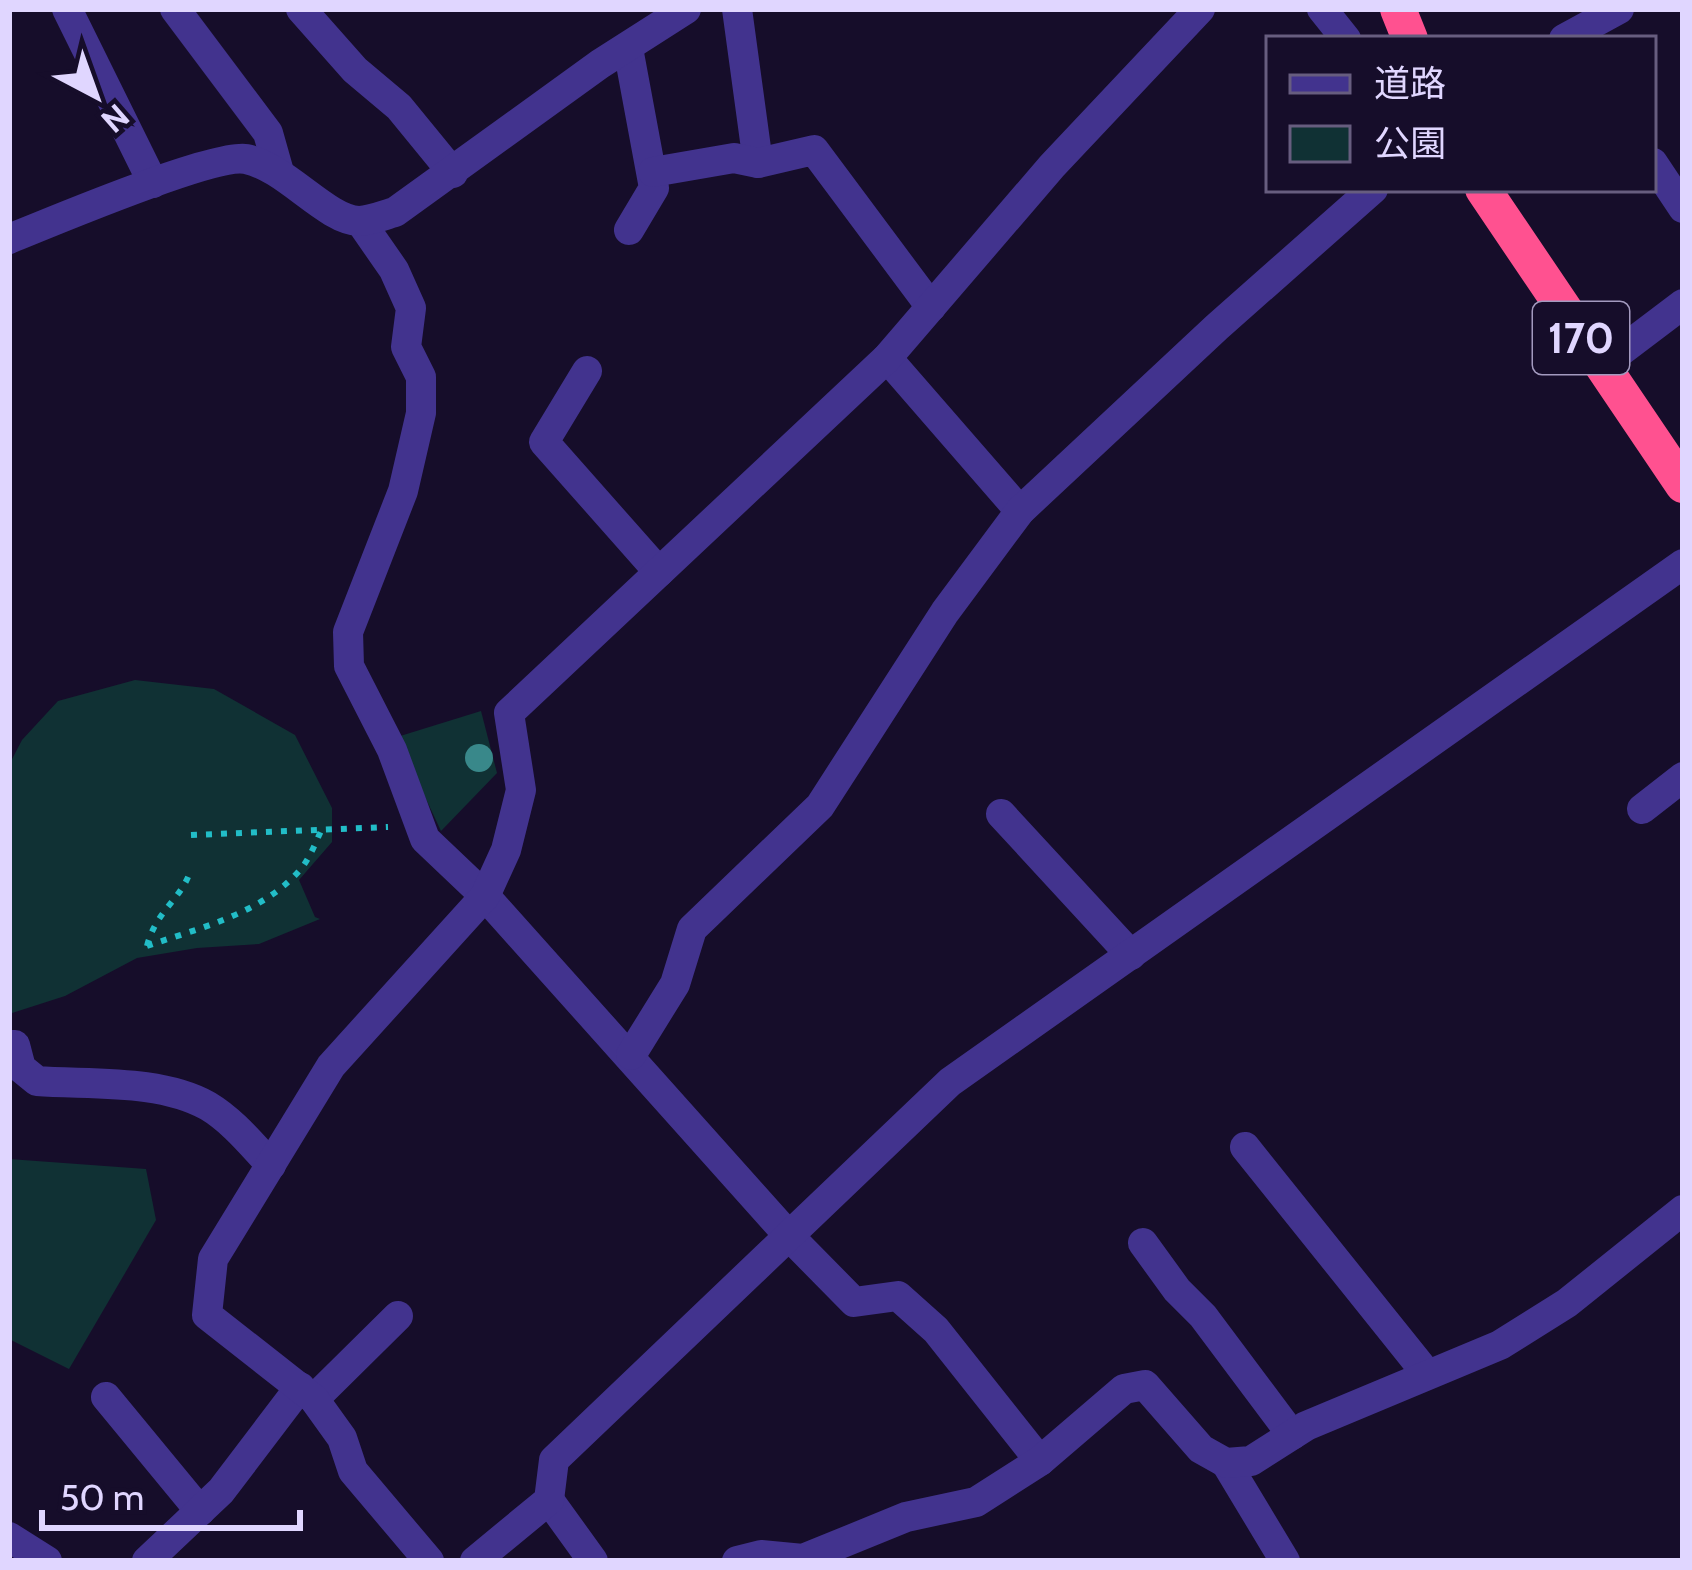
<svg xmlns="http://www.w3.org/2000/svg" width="1692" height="1570" font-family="Cabin,'Noto Sans JP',sans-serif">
	<rect width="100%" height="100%" fill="#160d2a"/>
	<!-- green -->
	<g fill="#103134">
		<polygon points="135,680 214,689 295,735 332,808 332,842 299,880 315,917 320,919 259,944 197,948 137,958 65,996 9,1014 9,765 22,740 58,701"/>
		<polygon points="481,711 497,773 441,831 397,737"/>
		<polygon points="9,1159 146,1169 156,1220 69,1369 9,1339"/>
	</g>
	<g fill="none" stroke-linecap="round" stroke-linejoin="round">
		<!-- path -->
		<g stroke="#22bdc7" stroke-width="6" stroke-dasharray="6 9" stroke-linecap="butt">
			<polyline points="191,835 388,827"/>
			<path d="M147,946C199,928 261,914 299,871C310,859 315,843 322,829"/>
			<path d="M147,946C156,911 181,899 190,872"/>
		</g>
		<!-- minor -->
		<g stroke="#42338e" stroke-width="30">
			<polyline points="67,9 153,183"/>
			<polyline points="175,9 268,133 279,172"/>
			<polyline points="301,9 355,70 399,107 453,173"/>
			<polyline points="737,9 758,163"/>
			<polyline points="1322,9 1346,39"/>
			<polyline points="1564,39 1619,9"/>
			<polyline points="628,48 654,188 629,230"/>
			<polyline points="1653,163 1683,208"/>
			<polyline points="653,172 734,158 758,163 814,150 931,307"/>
			<polyline points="360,221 394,270 411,308 406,347 421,377 421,413 403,491 348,632 349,666 392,750 425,839 485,896 790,1237 854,1302 898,1296 936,1330 1040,1461"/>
			<path d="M9,239C48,223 215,153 246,159C286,167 326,220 359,221C370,221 384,215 395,212L600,64L686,9"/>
			<polyline points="887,358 1020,511"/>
			<polyline points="1601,366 1683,304"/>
			<polyline points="587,371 544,442 659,572"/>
			<polyline points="1642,809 1683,777"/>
			<polyline points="1001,814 1131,955"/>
			<path d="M9,1045H15L21,1068L37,1081C91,1085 160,1079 208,1106C233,1121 252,1145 271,1165"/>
			<polyline points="631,1055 675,984 692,929 820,806 945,612 1020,511 1217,327 1373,189"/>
			<polyline points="1245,1147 1427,1374"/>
			<polyline points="1143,1243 1177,1290 1203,1316 1292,1435"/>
			<polyline points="106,1397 200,1511"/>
			<polyline points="314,1399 398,1316"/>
			<polyline points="1226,1463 1285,1561"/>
			<polyline points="549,1500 593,1561"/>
			<polyline points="9,1537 47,1561"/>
			<polyline points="147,1561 221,1491 300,1387"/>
			<polyline points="429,1561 353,1471 342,1438 314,1399 207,1315 213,1259 331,1066 485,896 506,850 521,790 509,713 887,358 1052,166 1200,9"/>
			<polyline points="475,1561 549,1500 554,1460 950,1082 1683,564"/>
			<polyline points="737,1561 761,1555 803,1559 906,1517 976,1502 1040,1461 1124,1389 1145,1385 1201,1449 1226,1463 1251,1461 1306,1426 1500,1345 1567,1303 1683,1210"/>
		</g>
		<!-- highway -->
		<g stroke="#ff5190" stroke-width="36">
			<polyline points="1398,9 1410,39"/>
			<polyline points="1483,189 1683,485"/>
		</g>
	</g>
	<!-- trees -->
	<circle fill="#39888a" cx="479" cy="758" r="14"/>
	<g text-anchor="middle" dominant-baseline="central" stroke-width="12" stroke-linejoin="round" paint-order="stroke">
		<!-- shield labels -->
		<rect fill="#160d2a" stroke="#a39abf" stroke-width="3" x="1533" y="302" width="96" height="72" rx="9"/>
		<g font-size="42" font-weight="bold" fill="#e0d6ff">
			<text x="1581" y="338">170</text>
		</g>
	</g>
	<!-- border -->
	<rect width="1692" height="1570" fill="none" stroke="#e0d6ff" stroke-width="24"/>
	<!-- legend -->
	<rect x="1266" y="36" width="390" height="156" fill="#160d2a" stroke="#675d7f" stroke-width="3"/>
	<rect x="1290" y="75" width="60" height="18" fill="#42338e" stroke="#675d7f" stroke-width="3"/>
	<text x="1374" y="96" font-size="36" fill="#e0d6ff">道路</text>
	<rect x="1290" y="126" width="60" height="36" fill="#103134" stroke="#675d7f" stroke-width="3"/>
	<text x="1374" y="156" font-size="36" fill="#e0d6ff">公園</text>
	<!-- north arrow -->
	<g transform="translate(96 96) rotate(139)" stroke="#160d2a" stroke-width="9" paint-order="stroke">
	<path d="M0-9L21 45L0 30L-21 45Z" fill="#e0d6ff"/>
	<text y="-18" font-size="33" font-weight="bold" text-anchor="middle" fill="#e0d6ff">N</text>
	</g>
	<!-- scale -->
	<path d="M42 1510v18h258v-18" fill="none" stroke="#e0d6ff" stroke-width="6"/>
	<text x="60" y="1510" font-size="36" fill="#e0d6ff" stroke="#160d2a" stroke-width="9" paint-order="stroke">50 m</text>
</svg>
